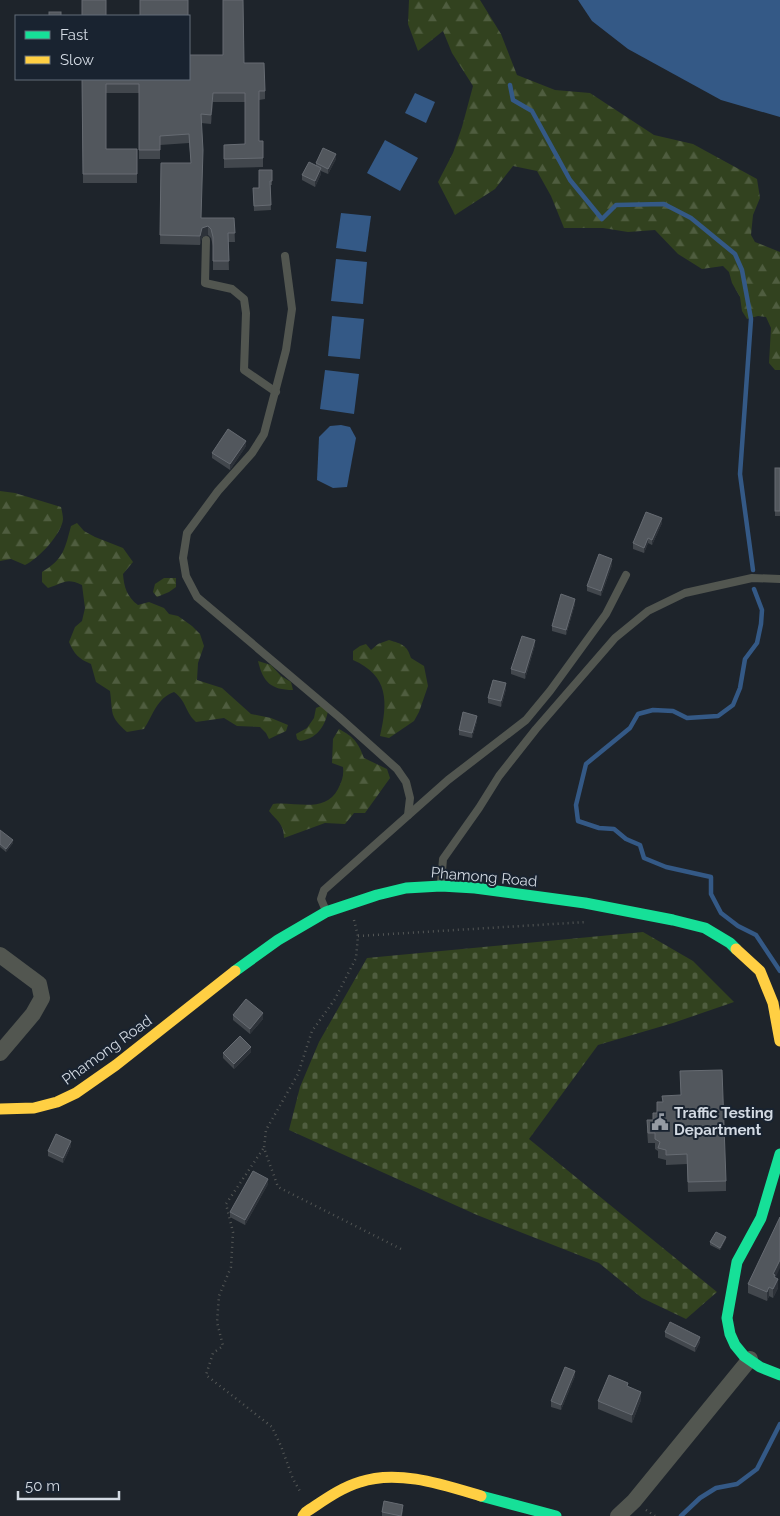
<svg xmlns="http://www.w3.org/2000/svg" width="780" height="1516" font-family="Raleway,sans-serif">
	<defs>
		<pattern id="forest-firs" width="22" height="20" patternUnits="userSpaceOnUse" patternTransform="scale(1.25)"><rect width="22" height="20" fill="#32421f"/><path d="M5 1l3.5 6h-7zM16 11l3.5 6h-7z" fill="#4f5d3f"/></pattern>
		<pattern id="cemetery-stones" width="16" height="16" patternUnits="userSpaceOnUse" patternTransform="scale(1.25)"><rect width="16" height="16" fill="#32421f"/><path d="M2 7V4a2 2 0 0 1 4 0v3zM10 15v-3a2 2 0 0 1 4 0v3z" fill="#4f5d3f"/></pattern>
	</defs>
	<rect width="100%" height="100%" fill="#1e242b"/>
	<!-- forest -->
	<g fill="url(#forest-firs)">
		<polygon points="409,0 480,0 501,34 517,75 555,90 590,93 654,135 693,144 757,179 760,198 753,215 751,235 755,242 780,252 780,370 775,370 769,363 771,328 766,317 758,316 747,319 742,311 740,297 732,283 729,272 723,266 702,269 678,254 655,230 628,232 603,228 564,228 551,196 537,171 513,166 495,189 455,215 438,182 453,153 462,127 473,86 452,53 443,31 418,51 408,24"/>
		<path d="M0,491L15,493L61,507C62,511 63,516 63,519C62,534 38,559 25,565L11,559L0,561Z"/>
		<path d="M77,523L84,531L95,537L123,548L133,562L123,574C124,587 127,597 138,605L149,602L164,608L169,614L178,616L192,626L200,634L204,646L198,663L197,680L222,688L251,714L271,718L288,725L286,731L269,739L266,733L260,727L237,726L224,718L196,722C185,712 186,700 174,692C157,698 153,715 144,729L127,732C109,716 113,714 110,691L96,682L91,664C79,659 74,654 69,642L75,627L82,621L85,608L82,585C65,577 63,584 48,588L42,582V572C64,559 65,548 71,526Z"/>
		<polygon points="164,578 176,578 176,587 169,592 157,597 153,592 155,584"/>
		<path d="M389,640C402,644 407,645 411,658L424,666L428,686L419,712L414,721L389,738L380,736C388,702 389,676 353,660V651L360,646L366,644L371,650L378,644Z"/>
		<path d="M258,661L271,665L281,676L291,682L293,690C271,690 263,682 258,661Z"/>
		<path d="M321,706L328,711C325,727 316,739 300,741L297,739L296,734L307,728L314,718L316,708Z"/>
		<path d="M339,729C354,737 358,742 364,758L387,769L390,778L365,813H354L345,824L325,823L284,838C284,824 277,821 269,811L273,804C295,801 325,814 338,789C342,781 344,776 343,767L332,763L333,739Z"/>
	</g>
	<!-- cemetery -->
	<polygon fill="url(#cemetery-stones)" points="643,932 693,961 734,1002 673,1023 598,1045 529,1139 717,1292 686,1319 642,1298 599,1263 477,1215 289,1130 300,1087 319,1042 367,958"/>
	<!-- water -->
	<g fill="#345986">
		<polygon points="578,0 780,0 780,117 721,100 628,49 592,21"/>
		<polygon points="415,93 435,102 426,123 405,113"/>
		<polygon points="385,140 418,158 400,191 367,173"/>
		<polygon points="341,213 371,216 366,252 336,248"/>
		<polygon points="336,259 367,262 363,304 331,301"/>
		<polygon points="332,316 364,319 360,359 328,356"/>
		<polygon points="325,370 359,374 354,414 320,409"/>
		<polygon points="341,425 350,427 356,438 347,487 333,488 317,480 319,437 330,426"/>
	</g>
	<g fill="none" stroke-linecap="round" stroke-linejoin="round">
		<!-- stream -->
		<g stroke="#345986" stroke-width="4.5">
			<polyline points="510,85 513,100 532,111 570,180 602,219 616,205 664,204 691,218 735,254 742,270 751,319 740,474 753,570"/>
			<polyline points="754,589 762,610 761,624 757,643 745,659 740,688 733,705 718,716 687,718 673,711 653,710 638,714 630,728 586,764 576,805 578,821 599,828 614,829 626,839 640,845 644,858 666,867 711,877 711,894 721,913 738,926 756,935 780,971"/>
			<polyline points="681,1516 700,1498 716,1488 737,1484 757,1469 780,1424"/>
		</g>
		<!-- path -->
		<g stroke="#545756" stroke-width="2.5" stroke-dasharray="1 4" stroke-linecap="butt">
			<polyline points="354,920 358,936 356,958 335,999 312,1031 298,1074 266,1130 264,1148 278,1187 401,1249"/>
			<polyline points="358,936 586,922"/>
			<polyline points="263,1149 226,1204 233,1232 231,1267 219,1296 217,1322 223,1346 213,1353 206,1375 272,1427 281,1446 293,1479 301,1493"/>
			<polyline points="646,1510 655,1516"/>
		</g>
		<!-- lane -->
		<g stroke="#525650" stroke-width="8">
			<polyline points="206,240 205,283 232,289 244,299 246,313 244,370 276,392"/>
			<polyline points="285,256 292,309 286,350 264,434 252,453 218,491 187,533 183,558 186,576 197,597 339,717 397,769 406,782 410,798 408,815"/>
			<polyline points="441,883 443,859 479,808 499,776 536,729 615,638 648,611 685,593 752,578 780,579"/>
			<polyline points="326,911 321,899 324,890 448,780 526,720 550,691 606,614 626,575"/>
		</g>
		<!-- street -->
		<g stroke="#525650" stroke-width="16">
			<polyline points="0,955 39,984 42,998 33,1014 0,1053"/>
			<polyline points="618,1516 634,1501 750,1359"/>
		</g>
		<!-- fast -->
		<g stroke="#16e098" stroke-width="11">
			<polyline points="235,971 278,940 326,912 377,895 406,888 441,886 475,888 585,903 673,920 705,928 730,943 736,949"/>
			<polyline points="780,1154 761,1218 737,1262 727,1318 730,1334 735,1345 744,1356 760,1367 780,1375"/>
			<polyline points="481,1496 556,1516"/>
		</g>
		<!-- slow -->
		<g stroke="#ffcf43" stroke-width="11">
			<polyline points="736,949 760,971 773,1003 780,1041"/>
			<polyline points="0,1109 34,1108 57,1102 76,1093 116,1065 235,971"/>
			<path d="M303,1516L306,1512C323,1501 340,1488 360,1482C398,1469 444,1485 481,1496"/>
		</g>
	</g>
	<!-- wall -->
	<g fill="#42474d">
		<polygon points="244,63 265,91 265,99 259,100 259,141 263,141 263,167 224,168 224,145 245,144 245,102 213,102 211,124 201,123 201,218 234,218 235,242 228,242 229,270 213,270 213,246 211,238 208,235 202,237 200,245 160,244 161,163 191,163 189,143 160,145 160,159 139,159 139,93 106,93 106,149 137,149 137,183 83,183 82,79"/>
		<polygon points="336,159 328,174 321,171 321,174 315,187 302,180 302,175 316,165 316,163"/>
		<polygon points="272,170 272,185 270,185 271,210 254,211 253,188 259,188"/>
		<polygon points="246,446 230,470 212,458 212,453"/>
		<rect x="775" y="468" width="5" height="48"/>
		<polygon points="662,523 652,545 648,543 644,553 633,549 633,543"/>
		<polygon points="612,565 601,596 587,591 587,586"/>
		<polygon points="575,604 566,635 552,631 552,626"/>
		<polygon points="535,645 525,679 511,674 511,669"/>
		<polygon points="506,689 501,707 488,703 488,698"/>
		<polygon points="477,721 472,738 459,735 459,730"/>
		<polygon points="0,830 13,843 6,852 0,847"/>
		<polygon points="233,1015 263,1019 250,1034 233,1020"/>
		<polygon points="251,1052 234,1069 223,1058 223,1053"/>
		<polygon points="680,1071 726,1181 726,1191 688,1192 687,1164 666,1165 666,1160 658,1158 658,1151 655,1149 655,1143 648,1143 647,1130 657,1113 681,1095"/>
		<polygon points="71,1146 63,1163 48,1156 48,1151"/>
		<polygon points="268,1184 245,1225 230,1217 230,1212"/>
		<polygon points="726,1239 720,1250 710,1245 710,1242"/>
		<polygon points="775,1278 778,1288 773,1298 769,1296 767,1301 748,1293 748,1284"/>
		<polygon points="665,1332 700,1342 695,1352 665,1337"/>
		<polygon points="575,1376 561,1410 551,1407 551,1401"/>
		<polygon points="628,1387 641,1400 632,1423 598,1409 598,1401"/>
		<polygon points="403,1510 402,1516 382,1516 382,1512"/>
	</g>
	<!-- shaded-wall -->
	<g fill="#2d3239">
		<polygon points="213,93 213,102 211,124 211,115"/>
		<polygon points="336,154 336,159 328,174 328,169"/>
		<polygon points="321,168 321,174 315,187 315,181"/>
		<polygon points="208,226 208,235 202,237 200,245 200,236 202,228"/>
		<polygon points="246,441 246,446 230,470 230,464"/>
		<polygon points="662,518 662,523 652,545 652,540"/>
		<polygon points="648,538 648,543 644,553 644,548"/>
		<polygon points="612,559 612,565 601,596 601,591"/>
		<polygon points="575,599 575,604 566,635 566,630"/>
		<polygon points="535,640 535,645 525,679 525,673"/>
		<polygon points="506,683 506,689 501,707 501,701"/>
		<polygon points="477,716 477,721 472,738 472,733"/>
		<polygon points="13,840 13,843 6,852 6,849"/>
		<polygon points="263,1013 263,1019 250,1034 250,1029"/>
		<polygon points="251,1047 251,1052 234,1069 234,1064"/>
		<polygon points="71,1141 71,1146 63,1163 63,1158"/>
		<polygon points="268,1179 268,1184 245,1225 245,1220"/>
		<polygon points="726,1237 726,1239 720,1250 720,1248"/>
		<polygon points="780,1260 780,1268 775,1279 775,1283 773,1274"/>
		<polygon points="778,1279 778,1288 773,1298 773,1289"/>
		<polygon points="769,1287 769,1296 767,1301 767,1292"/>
		<polygon points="700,1337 700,1342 695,1352 695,1347"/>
		<polygon points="575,1371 575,1376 561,1410 561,1405"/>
		<polygon points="641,1392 641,1400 632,1423 632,1415"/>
	</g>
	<!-- building -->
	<g fill="#52575d" stroke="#666b72">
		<rect x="82" y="0" width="24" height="16"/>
		<rect x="140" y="0" width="48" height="16"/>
		<polygon points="223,0 243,0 244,63 264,63 265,91 259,91 259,141 263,141 263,158 224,159 224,145 245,144 245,93 213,93 211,115 201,114 203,150 201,218 234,218 235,233 228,233 229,261 213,261 213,237 211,229 208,226 202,228 200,236 160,235 161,163 191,163 189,134 160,136 160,150 139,150 139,84 106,84 106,149 137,149 137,174 83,174 82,79 189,79 189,55 223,55"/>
		<rect x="49" y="12" width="12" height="4"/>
		<polygon points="323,148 336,154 328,169 316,163"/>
		<polygon points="309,162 321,168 315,181 302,175"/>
		<polygon points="259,170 272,170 272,181 270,181 271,205 254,206 253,188 259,188"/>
		<polygon points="228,429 246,441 230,464 212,453"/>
		<rect x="775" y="468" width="5" height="43"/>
		<polygon points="646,512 662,518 652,540 648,538 644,548 633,543"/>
		<polygon points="599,554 612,559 601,591 587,586"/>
		<polygon points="561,594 575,599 566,630 552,626"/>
		<polygon points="522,636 535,640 525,673 511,669"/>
		<polygon points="493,680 506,683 501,701 488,698"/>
		<polygon points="463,712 477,716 472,733 459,730"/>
		<polygon points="0,830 13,840 6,849 0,844"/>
		<polygon points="246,999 263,1013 250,1029 233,1015"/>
		<polygon points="240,1036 251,1047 234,1064 223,1053"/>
		<polygon points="722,1070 726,1181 688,1182 687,1154 666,1155 666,1150 658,1148 660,1142 655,1139 655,1133 648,1133 647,1120 653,1120 653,1113 657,1113 657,1102 663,1102 662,1096 681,1095 680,1071"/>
		<polygon points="56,1134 71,1141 63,1158 48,1151"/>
		<polygon points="253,1171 268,1179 245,1220 230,1212"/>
		<polygon points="780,1217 780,1260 773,1274 775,1275 774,1277 778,1279 773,1289 769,1287 767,1292 748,1284"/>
		<polygon points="716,1232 726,1237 720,1248 710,1242"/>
		<polygon points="670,1322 700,1337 695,1347 665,1332"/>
		<polygon points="565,1367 575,1371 561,1405 551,1401"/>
		<polygon points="609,1375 628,1383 627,1386 641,1392 632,1415 598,1401"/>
		<polygon points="384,1501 403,1505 401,1516 382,1512"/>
	</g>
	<!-- icons -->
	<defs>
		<g id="civic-bare" transform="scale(1.35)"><path d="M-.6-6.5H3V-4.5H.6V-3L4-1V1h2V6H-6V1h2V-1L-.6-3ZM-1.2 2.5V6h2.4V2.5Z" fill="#949aa3" stroke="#192330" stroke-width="2.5" paint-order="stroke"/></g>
	</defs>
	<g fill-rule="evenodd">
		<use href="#civic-bare" x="660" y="1122"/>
	</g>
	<g text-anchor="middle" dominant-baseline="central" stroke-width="4" stroke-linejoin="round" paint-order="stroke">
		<!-- street labels -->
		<g font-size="15" fill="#d3dae3" stroke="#192330">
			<text transform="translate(484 877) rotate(5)">Phamong Road</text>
			<text transform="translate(107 1050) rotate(-36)">Phamong Road</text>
		</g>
		<!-- poi labels -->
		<g font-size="15" font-weight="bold" fill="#d3dae3" stroke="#192330" text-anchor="start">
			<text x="674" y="1113">Traffic Testing<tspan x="674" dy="17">Department</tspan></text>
		</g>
	</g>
	<!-- legend -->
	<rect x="15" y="15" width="175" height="65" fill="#192330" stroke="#636c78"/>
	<rect x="25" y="31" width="25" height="8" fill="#16e098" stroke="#636c78"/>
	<text x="60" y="40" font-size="15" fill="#d3dae3">Fast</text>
	<rect x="25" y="56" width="25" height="8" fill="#ffcf43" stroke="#636c78"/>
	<text x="60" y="65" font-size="15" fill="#d3dae3">Slow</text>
	<!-- scale -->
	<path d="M18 1491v8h101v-8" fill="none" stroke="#d3dae3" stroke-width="2.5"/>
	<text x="25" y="1491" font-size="15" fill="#d3dae3" stroke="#192330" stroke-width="4" paint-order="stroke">50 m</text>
</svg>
